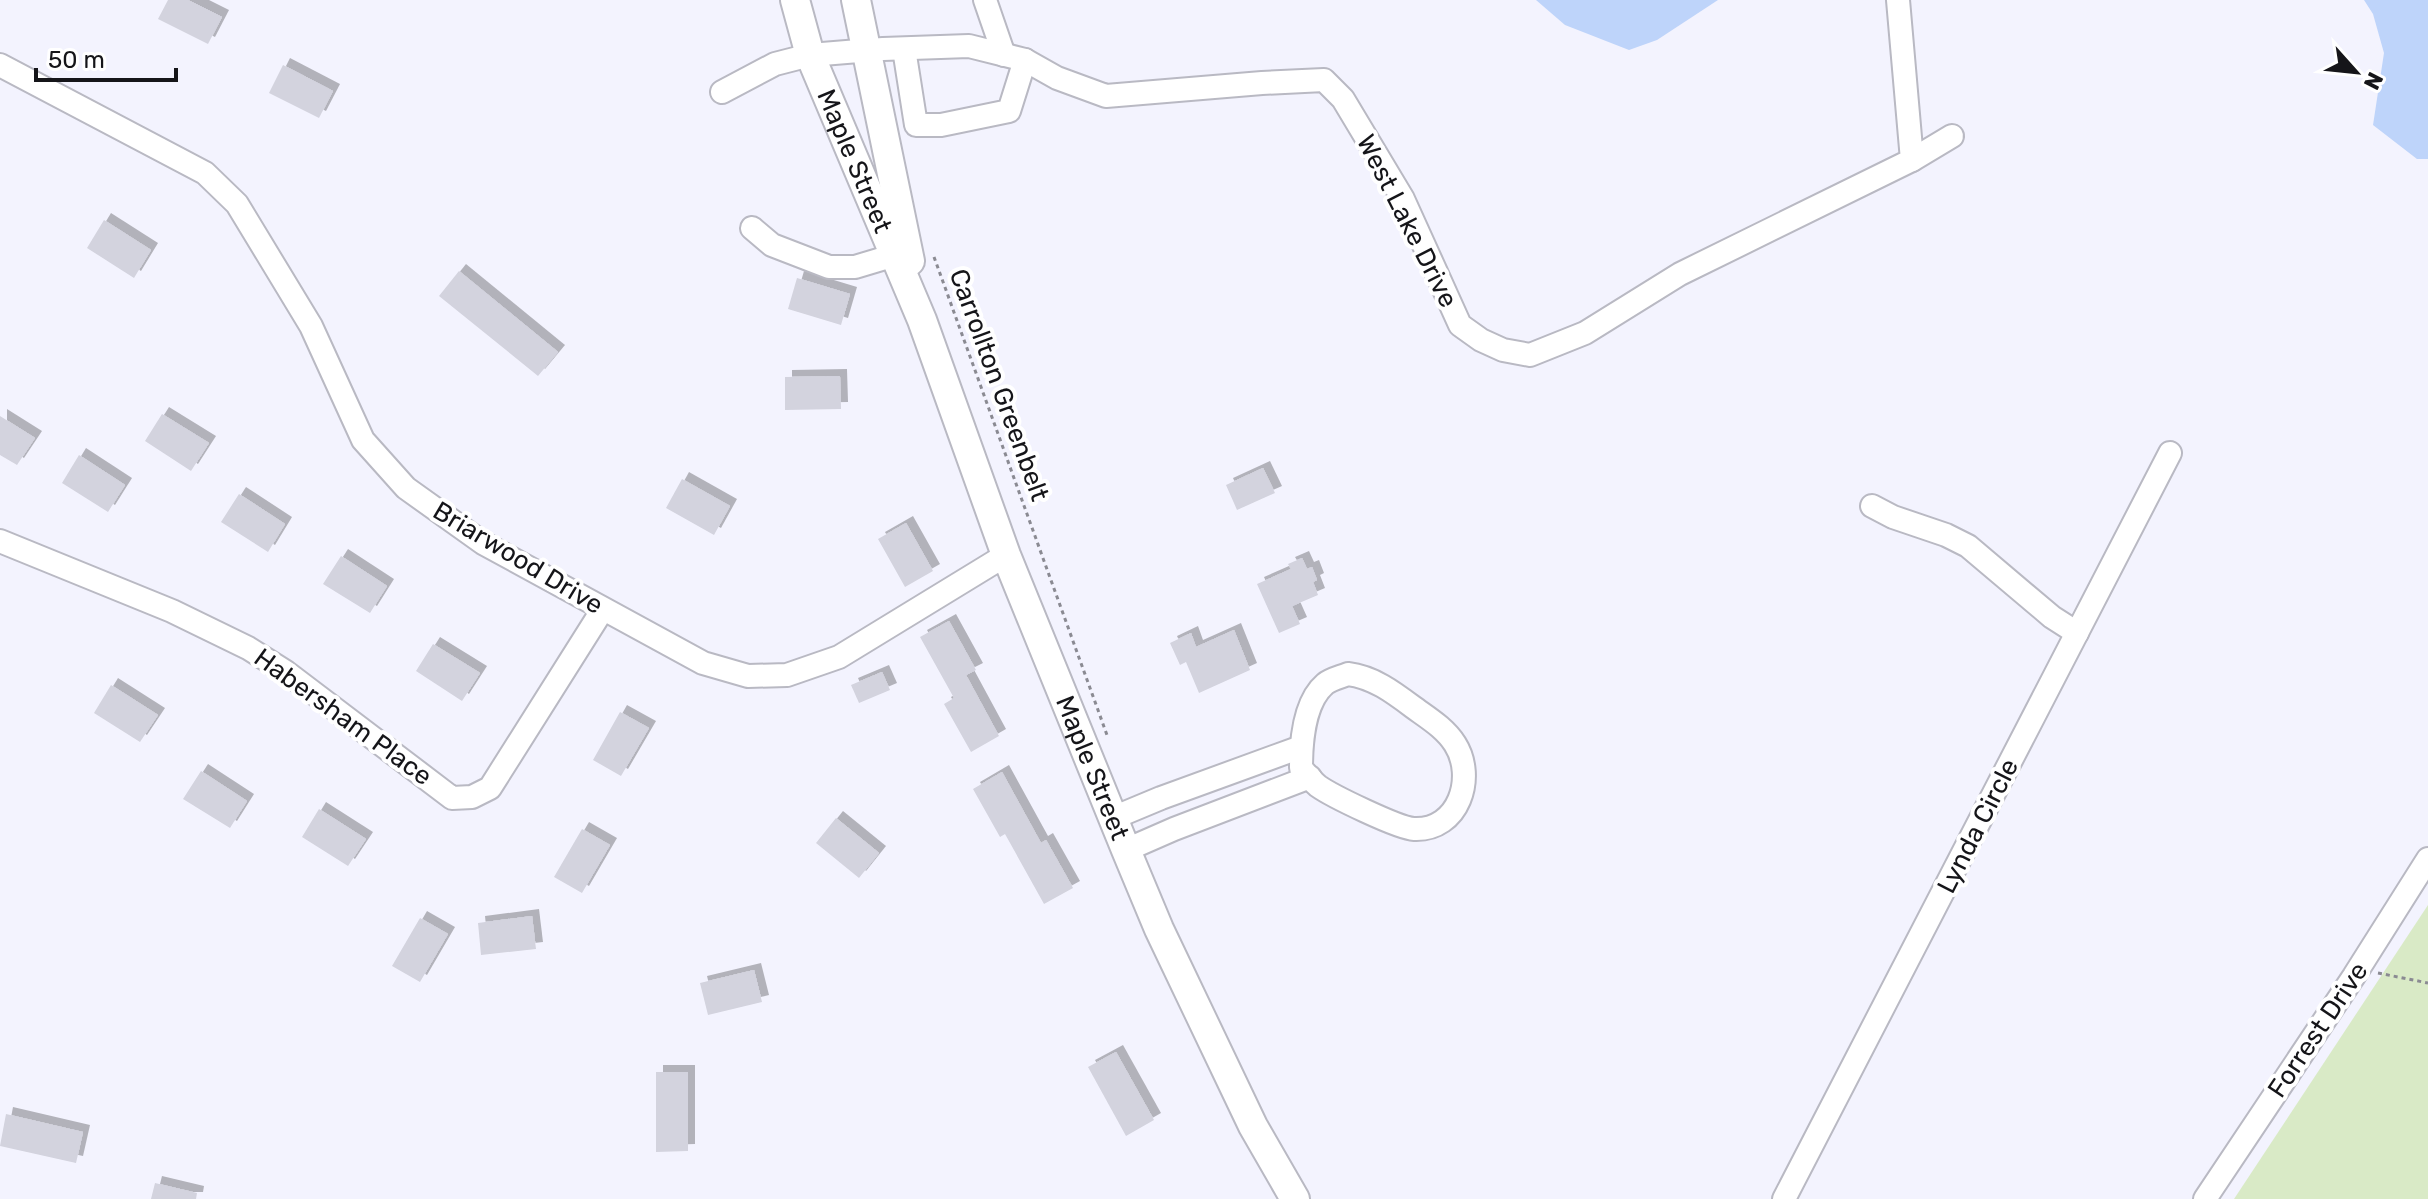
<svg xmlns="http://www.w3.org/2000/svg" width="2428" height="1199" font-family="Rubik,sans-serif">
	<defs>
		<filter id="shadow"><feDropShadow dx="7" dy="-7" stdDeviation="0" flood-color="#0004"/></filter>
	</defs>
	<rect width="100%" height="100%" fill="#f3f3fe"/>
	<!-- green -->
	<polygon fill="#d9eac6" points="2428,905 2428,1199 2234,1199"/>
	<!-- water -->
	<g fill="#bed4fa">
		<polygon points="1536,0 1718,0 1657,40 1629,50 1565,25"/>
		<polygon points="2364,0 2428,0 2428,159 2417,159 2373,125 2384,53 2373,14"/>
	</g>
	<!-- building -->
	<g fill="#d3d3de" filter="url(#shadow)">
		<polygon points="168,0 188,0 222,17 208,44 158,19"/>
		<polygon points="283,65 333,91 319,118 269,93"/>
		<polygon points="104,220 151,250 134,278 87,248"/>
		<polygon points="459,271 558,352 538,376 439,296"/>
		<polygon points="797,278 850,294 841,325 788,309"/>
		<polygon points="840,376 841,409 785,410 785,377"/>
		<polygon points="162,414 209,443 191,471 145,441"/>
		<polygon points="0,416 35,438 17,465 0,455"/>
		<polygon points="79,455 125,485 108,512 62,483"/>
		<polygon points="1263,468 1275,493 1237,510 1226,485"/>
		<polygon points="682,479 730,506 714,535 666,508"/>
		<polygon points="239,494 285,524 268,552 221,522"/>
		<polygon points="906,523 933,571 905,587 878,539"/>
		<polygon points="341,556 387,586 370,613 323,584"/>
		<polygon points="1302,558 1307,569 1312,567 1317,580 1313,582 1318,595 1292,606 1300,624 1279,633 1257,584 1291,569 1288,564"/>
		<polygon points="949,621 976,670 966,675 999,736 971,752 944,704 954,698 920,637"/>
		<polygon points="1234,630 1250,670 1199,693 1186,662 1180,665 1170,643 1191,633 1196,647"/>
		<polygon points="433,644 480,673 462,701 416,671"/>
		<polygon points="882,672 890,690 859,703 851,685"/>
		<polygon points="111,685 158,715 140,742 94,713"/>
		<polygon points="620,712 649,728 621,776 593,760"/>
		<polygon points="201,771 247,801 230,828 183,799"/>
		<polygon points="1002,772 1041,843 1046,840 1073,888 1044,904 1005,834 1000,837 973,789"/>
		<polygon points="319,809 366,839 348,866 302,837"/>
		<polygon points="836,818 879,853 859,878 816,843"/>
		<polygon points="582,829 610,845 582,893 554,877"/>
		<polygon points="532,916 536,949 481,955 478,923"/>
		<polygon points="420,918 448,934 420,982 392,966"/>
		<polygon points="754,970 762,1002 708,1015 700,983"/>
		<polygon points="1116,1052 1154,1120 1126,1136 1088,1067"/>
		<polygon points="656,1072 688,1072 688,1151 656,1152"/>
		<polygon points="6,1114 83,1132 76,1163 0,1146"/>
		<polygon points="155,1183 197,1193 196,1199 151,1199"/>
	</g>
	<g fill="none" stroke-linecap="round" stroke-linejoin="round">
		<!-- minor casing -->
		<g stroke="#b9b9c3" stroke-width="26">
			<g id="minor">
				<polyline points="985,0 1004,55"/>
				<polyline points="904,49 916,125 941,125 1009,111 1025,60"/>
				<polyline points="0,65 205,173 237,204 311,326 363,440 406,488 483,543 703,663 748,676 787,675 839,657 1006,555"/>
				<polyline points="722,92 775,64 810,55 883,49 969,46 1025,60 1057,78 1106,96 1262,83 1324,80 1343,99 1403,199 1460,325 1481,340 1503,350 1530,355 1585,333 1680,274 1912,160 1898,0"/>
				<polyline points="1912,160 1952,136"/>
				<polyline points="752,228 772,245 829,267 855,267 895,255"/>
				<polyline points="1872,506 1893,517 1946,535 1968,546 2052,617 2077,633"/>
				<polyline points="0,541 172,611 248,648 286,672 452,798 472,797 490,788 603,609"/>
				<path d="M1348,674C1373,677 1393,692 1413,707C1428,718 1445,728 1455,744C1476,777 1459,831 1414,829C1398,828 1332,796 1318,786C1312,781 1306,774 1301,768C1301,743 1304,702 1325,684C1331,679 1341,677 1348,674Z"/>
				<polyline points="1113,818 1161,798 1301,747"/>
				<polyline points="1126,850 1174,829 1310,777"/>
				<polyline points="1784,1199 2170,453"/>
				<polyline points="2205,1199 2354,976 2428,859"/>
			</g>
		</g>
		<!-- major casing -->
		<g stroke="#b9b9c3" stroke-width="32">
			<g id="major">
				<path id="s1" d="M795,0L810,55L922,320L1006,555L1126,850L1159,929L1253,1126L1295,1199"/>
				<polyline points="856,0 910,261"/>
			</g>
		</g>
		<!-- path -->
		<g stroke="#8a8a92" stroke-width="3" stroke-dasharray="4 4" stroke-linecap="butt">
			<polyline points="934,257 1107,735"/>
			<polyline points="2378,973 2428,983"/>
		</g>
		<!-- minor -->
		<use href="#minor" stroke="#fff" stroke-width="22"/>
		<!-- major -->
		<use href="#major" stroke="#fff" stroke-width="28"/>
	</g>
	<g text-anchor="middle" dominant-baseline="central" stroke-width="8" stroke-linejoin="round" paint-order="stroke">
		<!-- street labels -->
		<g font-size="26" fill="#151519" stroke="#fff">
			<text stroke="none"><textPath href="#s1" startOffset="172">Maple Street</textPath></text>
			<text transform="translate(1407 221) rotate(63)">West Lake Drive</text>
			<text transform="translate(999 385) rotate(70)">Carrollton Greenbelt</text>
			<text transform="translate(518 558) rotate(31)">Briarwood Drive</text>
			<text transform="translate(343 717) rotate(36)">Habersham Place</text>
			<text stroke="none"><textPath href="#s1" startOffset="824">Maple Street</textPath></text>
			<text transform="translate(1978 826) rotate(-63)">Lynda Circle</text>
			<text transform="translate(2318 1030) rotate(-56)">Forrest Drive</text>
		</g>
	</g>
	<!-- north arrow -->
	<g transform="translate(2356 72) rotate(117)" stroke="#ffffff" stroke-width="6" paint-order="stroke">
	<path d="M0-6L14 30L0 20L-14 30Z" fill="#151519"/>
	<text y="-12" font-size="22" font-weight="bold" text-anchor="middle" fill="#151519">N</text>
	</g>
	<!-- scale -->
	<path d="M36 68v12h140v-12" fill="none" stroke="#151519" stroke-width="4"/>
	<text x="48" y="68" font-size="24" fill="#151519" stroke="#ffffff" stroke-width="6" paint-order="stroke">50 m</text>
</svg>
